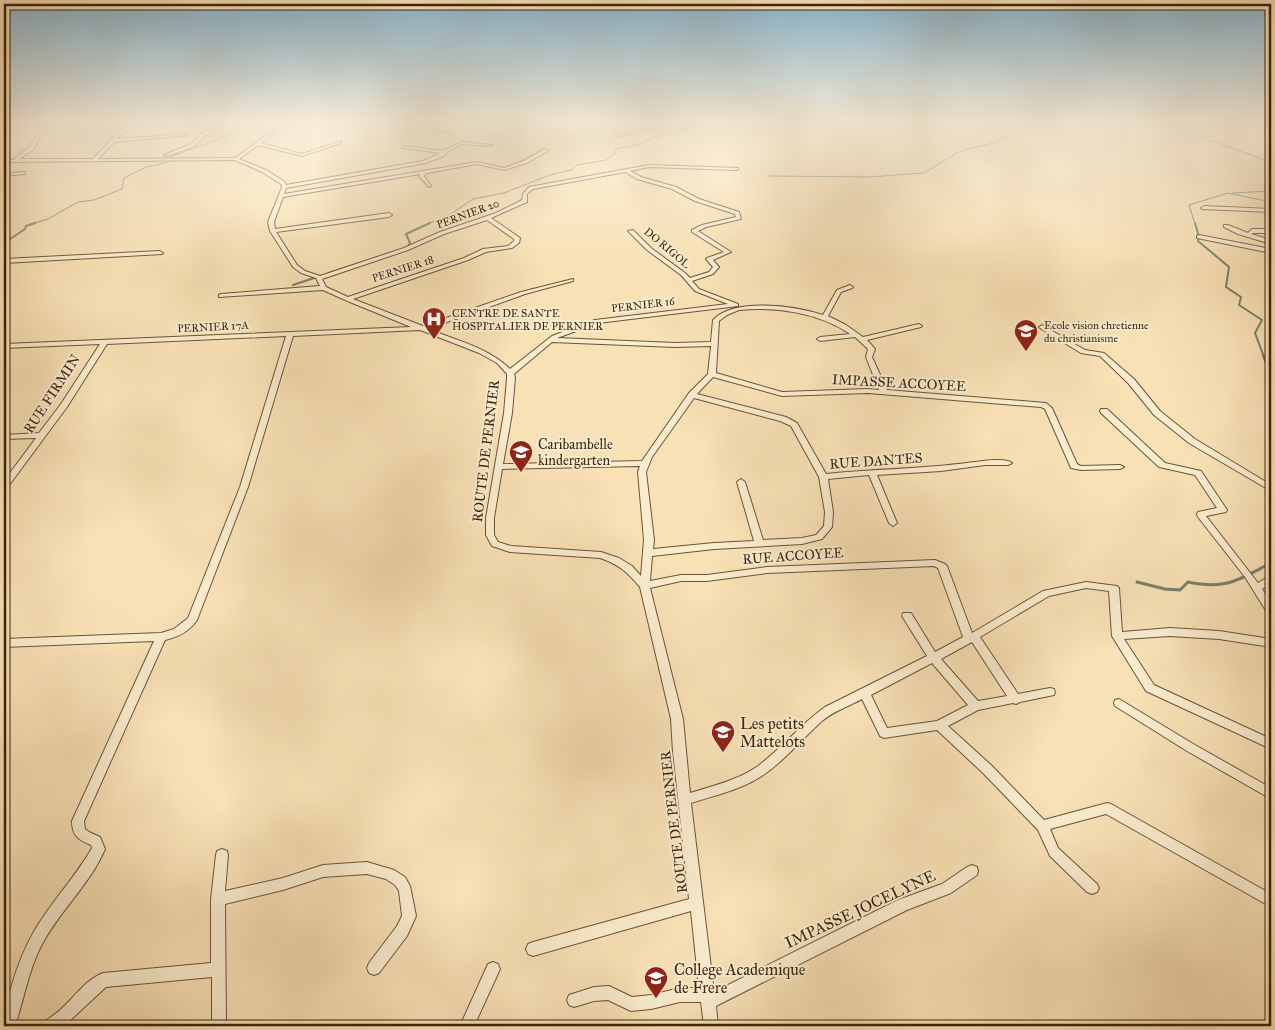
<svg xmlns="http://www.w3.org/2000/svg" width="1275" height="1030" font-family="'IM FELL Great Primer',serif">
	<rect width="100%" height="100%" fill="#f8e1b5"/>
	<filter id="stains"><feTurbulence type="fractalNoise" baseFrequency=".004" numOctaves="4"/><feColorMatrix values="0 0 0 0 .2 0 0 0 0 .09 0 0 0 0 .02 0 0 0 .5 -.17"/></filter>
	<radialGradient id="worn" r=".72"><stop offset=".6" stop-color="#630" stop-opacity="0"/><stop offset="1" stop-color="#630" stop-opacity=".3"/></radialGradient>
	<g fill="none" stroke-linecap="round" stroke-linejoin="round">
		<!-- stream-far3 -->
		<g stroke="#76806f" stroke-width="1">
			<polyline points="1158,122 1271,162"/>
			<polyline points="171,157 250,127 253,125 253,122"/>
			<polyline points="769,176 869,177 924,173 958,152 992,143 1033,124"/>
			<polyline points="1233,193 1271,191"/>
			<polyline points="31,224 48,219 78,202 94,200 122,189 124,178 146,167 165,163 169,159"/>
			<polyline points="427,224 451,214 473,199 504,193 550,175 571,170 577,165 606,160 614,154 616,149 641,144 658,136 713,122"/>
			<polyline points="1195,224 1189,205 1228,193 1271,202"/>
		</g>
		<!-- stream-far2 -->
		<g stroke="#76806f" stroke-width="2">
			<polyline points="1195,223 1199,237 1198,241 1229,267 1226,287 1241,297 1239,305 1262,320 1255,333 1264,357"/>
			<polyline points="4,243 25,229 26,226 35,223"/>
			<polyline points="407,248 410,243 406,234 430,223"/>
			<polyline points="389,256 402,251"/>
			<polyline points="329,273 369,260"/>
			<polyline points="293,285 317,277"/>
		</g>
		<!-- stream-far1 -->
		<polyline stroke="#76806f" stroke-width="2.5" points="1263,355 1271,376"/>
		<!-- stream -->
		<path stroke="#76806f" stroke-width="3" d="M1137,582L1165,589L1180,590L1188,582C1226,590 1238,580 1271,563"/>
		<!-- minor casing -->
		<g stroke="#6b5337" stroke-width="2">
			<g id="minor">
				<path d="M54,122H58L39,138L33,150L19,159H93L119,131L137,122H176L174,123C151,124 134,121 116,139L186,134L188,135L114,142L98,159L235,158L285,122H289L261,143L302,154L341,141V143L302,156L258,145L239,159L266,170L285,182L286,185L423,161L441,153L402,148L404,146L443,151L461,142L492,145L490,146L462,144L448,151L444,156L426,163L286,188L284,194L477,162L504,168L523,161L545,149L549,150L527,163L504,170L477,164L427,173L424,176L431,186L429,187L419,176L420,174L283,197L274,222L275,229L389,213L392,215L389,217L276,232L297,265L305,271L320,276L404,248L440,232L496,213L522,200L523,194L529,187L649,165L738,168V169L736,170L649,167L630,171L641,177L676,187L699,199L739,212L741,219L706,227L698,231L731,252L713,260L719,267L713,274L692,281L699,289L738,304V306L598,323L557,338L675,343L711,342L713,320C734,297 796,306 823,315L837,290L850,285L853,287L852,288L841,292L828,316L846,325L863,337L919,324L922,326L921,327L867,340L875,349L872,357L887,390L1046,403L1052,408L1077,464L1081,466L1120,465L1124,467L1120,469L1081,470L1071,468L1045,409L1041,407L868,393L782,396L713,377L697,394L786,417L797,423L826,474C873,469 920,469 967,463C978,462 1004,457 1012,463L1008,465H985L941,471L877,475L897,523L893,526L889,523L869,475L828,479L833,512L832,527L822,539L802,544L714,549L652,556L650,581L681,575H707L767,567L935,560L945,564L947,566L972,633L1043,591L1086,582L1117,586L1119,588L1122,632L1170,628L1219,631L1271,639V647L1219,639L1170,636L1124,639L1154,685L1271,739V749L1146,691L1112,636L1109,591L1086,588L1049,596L980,637L1018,694L1050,688L1054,689L1055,692L1054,695L1020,702L1016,704L1013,703L978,710L948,726L991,765L1044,820L1107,803L1111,804L1271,894V907L1106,814L1050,829L1058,848L1097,884L1099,888L1097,892L1092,894L1087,892L1050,856L1038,830L983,773L937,730L884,738L880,736L862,699C849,706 834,711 822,721C803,738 787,758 766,773C744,789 716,795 691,803L714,992L898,900L942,884L967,867L972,865L977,867L978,871L977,875L951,893L907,910L716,1006L718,1026H704L701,1002H680L651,1009L631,1011L608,1000L594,1001L574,1007L569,1005L567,1000L569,995L594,987L609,986L632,997L651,995L680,988H699L691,911L533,956L528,954L526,949L528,944L533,942L689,899L673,752L671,719L640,587C627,572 620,565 600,558L510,552L492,546L486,535V518L504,413L507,378V374L497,363L479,353L420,330L293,336L248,487L197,620C189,632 178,637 165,640L84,821L85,829L89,832L100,837L105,849C91,882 63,908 45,939C29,966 25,996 15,1026H4C4,1014 7,1004 10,992C16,969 24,948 36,928C53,900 76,876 92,848L91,845C79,840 72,836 72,821L154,641L4,647V639L161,633L174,629L188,618L240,487L286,336L107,344L67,407L7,488L4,489V481L36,438L4,439V435L39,433L61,404L100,344L4,348V344L411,327L345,300L323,290L219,297V295L221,294L320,286L316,278L301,273L293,267L270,231L268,222L282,187L281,184L262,172L235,160L4,162V160H13L29,148L36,137ZM625,172L637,179L672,189L695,201L735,214L736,217L702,225L692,230V232L724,252L707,258L706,259L713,267L709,272L690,278L685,273L651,248L633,230L628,231L647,250L681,275L695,291L728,304L595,320L552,336L510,369C489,348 456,340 428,329L525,294L573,281V279L521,292L423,326L353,299L468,260L486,252L512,248L519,243L520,238L491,218L527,202V194L533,189ZM487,220L514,239V241L508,246L483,249L464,258L348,297L326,287L322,279L408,250L444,234ZM739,310C775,306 820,313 850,334L820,337L817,339L820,341L855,337L868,349L866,357L879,390L868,389L782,392L716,373L719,321L727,315ZM552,342L675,347L711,346L708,374L689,393L642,461L503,464L512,413L515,378L514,374ZM694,398L780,421L791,426L819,477L825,512L824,526L816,535L802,538L763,540L745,482L741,479L737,482L754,541L714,543L653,549L654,540L646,472L652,457ZM640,466L638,472L644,540L641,576L632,566L619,558L601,552L511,546L498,542L494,535V518L502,469ZM934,566L938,568L963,637L935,652L911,613H903L902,616L927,656L825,707C801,724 782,748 758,766C738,780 713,786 690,793L683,719L650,588L681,581H707L767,573ZM972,642L1007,696L978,701L941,659ZM932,663L968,705L937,721L887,728L871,695Z"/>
				<polygon points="220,122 224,122 205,136 195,146 168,156 164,155 191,144 201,134"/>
				<polygon points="407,122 412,122 452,133 450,134"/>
				<polygon points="643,122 647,122 650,127 672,133 670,134 648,129 617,137 615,136 646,127"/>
				<polygon points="23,172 25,172 25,174 4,176 4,174"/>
				<polygon points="4,201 9,204 7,210 4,212"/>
				<polygon points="1204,206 1271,209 1271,212 1202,209 1201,208"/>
				<polygon points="1224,225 1228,225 1248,233 1252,229 1271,229 1271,233 1253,233 1251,234 1271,240 1271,244 1238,234 1224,227"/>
				<polygon points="1199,235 1271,249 1271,253 1197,238 1197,236"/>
				<polygon points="160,251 163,253 162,254 4,263 4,259"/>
				<polygon points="1042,325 1085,350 1104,353 1134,379 1160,411 1195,439 1271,485 1271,491 1189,443 1154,415 1128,383 1100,356 1081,353 1040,328 1039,327"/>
				<polygon points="1101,409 1107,409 1165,463 1201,471 1227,510 1226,512 1206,516 1258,583 1271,575 1271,583 1262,589 1271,603 1271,615 1268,614 1245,577 1198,517 1197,514 1198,512 1217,508 1195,475 1159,467 1101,413 1100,411"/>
				<polygon points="1119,699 1195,745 1271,788 1271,799 1187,751 1115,706 1114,703 1115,700"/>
				<path d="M222,849L227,851L228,855L225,891L283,878L323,865L367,862L394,870L405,877L410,886L416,916L407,936L379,973L374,975L369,973L367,968L369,963L397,926L402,916L399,891L395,885L386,879L367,874L323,877L283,890L225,904L226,1026H212V977L106,987L64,1026H43C45,1019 54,1016 60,1010C74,998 85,980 103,973L211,963V899L216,855L217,851Z"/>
				<polygon points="493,962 498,964 500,969 474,1026 460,1026 488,964"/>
			</g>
		</g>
		<!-- minor -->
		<use href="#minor" fill="#faeccf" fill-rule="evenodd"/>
	</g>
	<!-- sky -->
	<linearGradient id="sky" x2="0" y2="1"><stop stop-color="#8ab8d2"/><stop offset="0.46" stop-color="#fcf2de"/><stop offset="1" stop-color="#fcf2de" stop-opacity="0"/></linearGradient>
	<rect width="1275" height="266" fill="url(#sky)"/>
	<!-- icons -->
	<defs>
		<g id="hospital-pin" transform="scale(1.25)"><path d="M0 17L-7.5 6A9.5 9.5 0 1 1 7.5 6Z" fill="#8f2418" stroke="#faeccf"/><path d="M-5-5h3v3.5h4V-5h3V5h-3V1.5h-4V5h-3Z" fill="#fff"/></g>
		<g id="school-pin" transform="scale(1.25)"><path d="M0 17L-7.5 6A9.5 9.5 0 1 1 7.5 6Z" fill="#8f2418" stroke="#faeccf"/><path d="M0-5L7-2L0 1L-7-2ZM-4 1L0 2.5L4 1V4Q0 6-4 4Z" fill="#fff"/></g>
	</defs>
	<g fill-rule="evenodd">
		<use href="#hospital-pin" x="434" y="319"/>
		<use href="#school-pin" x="1026" y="331"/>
		<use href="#school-pin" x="521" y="452"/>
		<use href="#school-pin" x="723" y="732"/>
		<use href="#school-pin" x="656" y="978"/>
	</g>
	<g text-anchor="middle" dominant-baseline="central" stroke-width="4" stroke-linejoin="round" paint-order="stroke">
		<!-- far-street labels -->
		<g font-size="11" fill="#3c240d" stroke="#faeccf">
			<text transform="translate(468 214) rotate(-20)">PERNIER 20</text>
			<text transform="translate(667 248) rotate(40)">DO RIGOL</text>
			<text transform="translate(403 269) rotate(-18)">PERNIER 18</text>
			<text transform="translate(643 305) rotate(-7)">PERNIER 16</text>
			<text transform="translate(213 327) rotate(-3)">PERNIER 17A</text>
		</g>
		<!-- far-poi labels -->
		<g font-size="11" fill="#3c240d" stroke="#faeccf" text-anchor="start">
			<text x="452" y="313">CENTRE DE SANTE<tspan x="452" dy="13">HOSPITALIER DE PERNIER</tspan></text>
			<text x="1044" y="325">Ecole vision chretienne<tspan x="1044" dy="13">du christianisme</tspan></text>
		</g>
		<!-- street labels -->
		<g font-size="14" fill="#3c240d" stroke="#faeccf">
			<text transform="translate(899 383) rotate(3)">IMPASSE ACCOYEE</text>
			<text transform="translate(52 394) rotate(-57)">RUE FIRMIN</text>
			<text transform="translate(486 451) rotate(-83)">ROUTE DE PERNIER</text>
			<text transform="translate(876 461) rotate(-4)">RUE DANTES</text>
			<text transform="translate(793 556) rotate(-4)">RUE ACCOYEE</text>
			<text transform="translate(674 822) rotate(-97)">ROUTE DE PERNIER</text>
		</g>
		<!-- poi labels -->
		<g font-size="14" fill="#3c240d" stroke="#faeccf" text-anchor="start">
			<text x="538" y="444">Caribambelle<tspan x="538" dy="16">kindergarten</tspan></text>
		</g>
		<!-- near-poi labels -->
		<g font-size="16" fill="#3c240d" stroke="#faeccf" text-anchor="start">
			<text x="740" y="723">Les petits<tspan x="740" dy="18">Mattelots</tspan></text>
			<text x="674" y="969">College Academique<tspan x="674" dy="18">de Frere</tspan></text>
		</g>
		<!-- near-street labels -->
		<g font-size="16" fill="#3c240d" stroke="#faeccf">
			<text transform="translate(860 909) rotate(-25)">IMPASSE JOCELYNE</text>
		</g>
	</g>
	<!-- margin -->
	<rect width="1275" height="1030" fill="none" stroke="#f8e1b5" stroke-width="20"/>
	<rect x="5" y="5" width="1265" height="1020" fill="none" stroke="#3c240d" stroke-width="2.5"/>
	<rect x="10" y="10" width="1255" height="1010" fill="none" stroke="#3c240d"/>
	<rect width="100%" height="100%" filter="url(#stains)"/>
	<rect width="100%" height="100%" fill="url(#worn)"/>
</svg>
